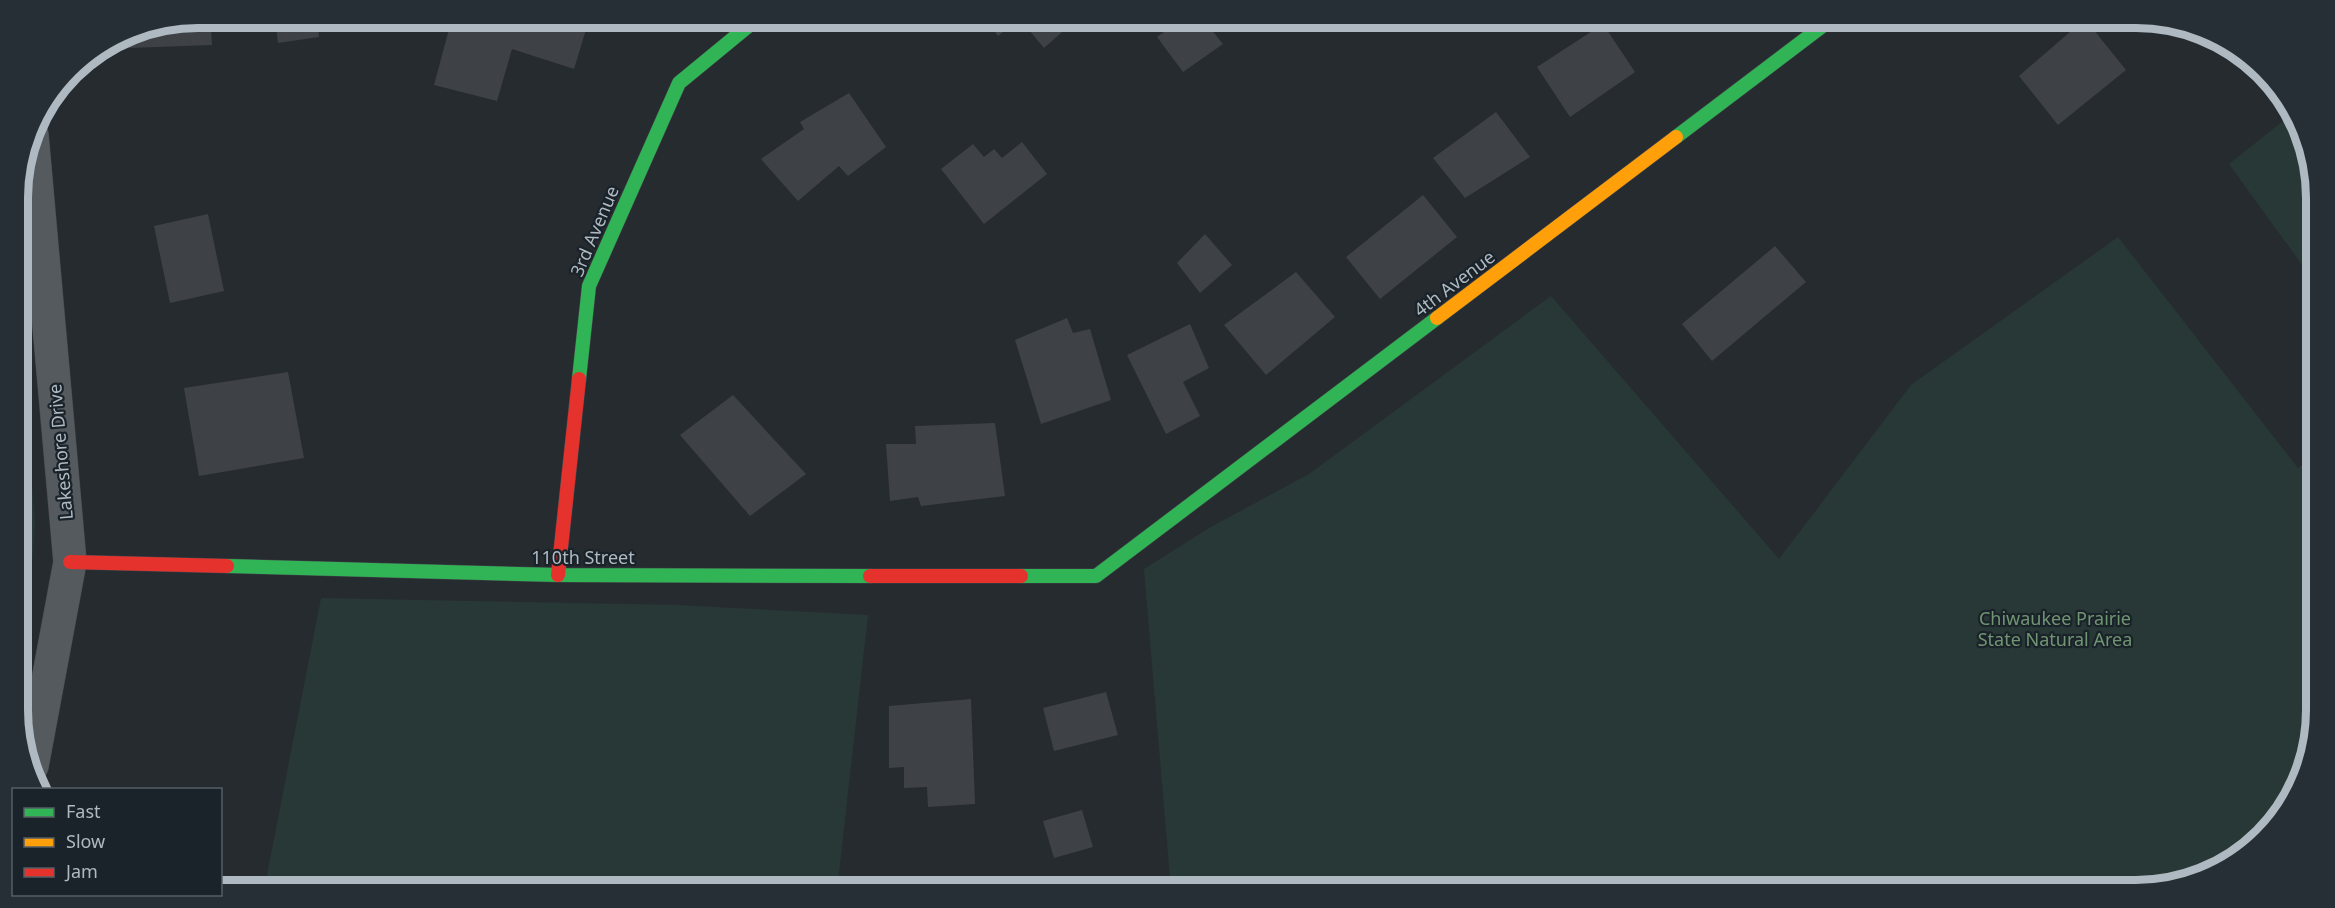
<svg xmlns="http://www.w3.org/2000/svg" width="2335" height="908" font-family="'Noto Sans',sans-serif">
	<rect width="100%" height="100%" fill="#262b30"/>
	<!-- green -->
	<g fill="#283836">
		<path d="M2293,113C2324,163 2316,227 2316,284L2229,164Z"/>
		<polygon points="2118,237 2298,468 2316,454 2317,709 2307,768 2280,819 2246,853 2195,880 2148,890 1171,890 1144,569 1209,528 1309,474 1551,296 1779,559 1911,385"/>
		<polygon points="19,367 29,441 35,525 24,673 21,687"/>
		<polygon points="321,598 677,605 868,615 837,890 264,890"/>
	</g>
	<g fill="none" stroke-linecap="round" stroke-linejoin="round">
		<!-- stream -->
		<polyline stroke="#354855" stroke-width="12" points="1457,890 1481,886 1510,890"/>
	</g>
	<!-- building -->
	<g fill="#3e4246">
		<polygon points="199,18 226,18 227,28 211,29 212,45 129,48 130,32"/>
		<polygon points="275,18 318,18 319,37 278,43"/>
		<polygon points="452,18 572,18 588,23 574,69 512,49 497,101 434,85"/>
		<polygon points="985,18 1078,18 1044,48 1020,19 998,36"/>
		<polygon points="1183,18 1202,18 1223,44 1183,72 1157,37"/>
		<polygon points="1707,18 1728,18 1716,29"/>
		<polygon points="2085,19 2126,70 2058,125 2019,76"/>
		<polygon points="1603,24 1635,72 1570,117 1537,67"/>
		<polygon points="849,93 886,147 848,176 839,166 798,201 761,159 804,129 800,122"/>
		<polygon points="1496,112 1530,157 1465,198 1433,158"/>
		<polygon points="1022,142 1047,174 984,224 941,169 973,144 984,157 994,149 1002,158"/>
		<polygon points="1423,195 1457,237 1380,299 1346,257"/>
		<polygon points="208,214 224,291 170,303 154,226"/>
		<polygon points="1205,234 1232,265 1200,293 1177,263"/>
		<polygon points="1775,246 1806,282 1712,361 1682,324"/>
		<polygon points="1296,272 1335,317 1266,375 1224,325"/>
		<polygon points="1067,318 1073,333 1090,329 1111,400 1041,424 1015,340"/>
		<polygon points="1190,324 1209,368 1183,382 1200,416 1166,434 1127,355"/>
		<polygon points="288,372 304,458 199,476 184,388"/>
		<polygon points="733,395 806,474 750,516 680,435"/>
		<polygon points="995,423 1005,496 921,506 918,497 890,501 886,444 916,444 915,426"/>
		<polygon points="1106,692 1118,735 1054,751 1043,708"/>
		<polygon points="971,699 975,804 928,807 927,787 904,788 904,767 889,768 889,706"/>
		<polygon points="1082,810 1093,847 1054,858 1043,821"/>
	</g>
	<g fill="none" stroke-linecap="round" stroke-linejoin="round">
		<!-- street casing -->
		<g stroke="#43474b" stroke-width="34">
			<polyline id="street" points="32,766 70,562 32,135"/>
		</g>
		<!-- fast casing -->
		<g stroke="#43474b" stroke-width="15">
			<g id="fast">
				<polyline points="1676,137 1833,18"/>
				<polyline points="579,379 589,286 679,83 758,18"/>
				<polyline points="227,566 558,575 870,576"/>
				<polyline points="1021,576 1096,576 1437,318"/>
			</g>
		</g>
		<!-- slow casing -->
		<g stroke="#43474b" stroke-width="15">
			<polyline id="slow" points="1437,318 1676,137"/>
		</g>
		<!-- jam casing -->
		<g stroke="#43474b" stroke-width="15">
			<g id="jam">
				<polyline points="70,562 227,566"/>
				<polyline points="558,575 579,379"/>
				<polyline points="870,576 1021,576"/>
			</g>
		</g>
		<!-- street -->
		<use href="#street" stroke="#555a5f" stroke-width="33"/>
		<!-- fast -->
		<use href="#fast" stroke="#30b455" stroke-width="14"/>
		<!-- slow -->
		<use href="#slow" stroke="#ff9f0a" stroke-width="14"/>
		<!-- jam -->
		<use href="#jam" stroke="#e5322d" stroke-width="14"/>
	</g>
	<g text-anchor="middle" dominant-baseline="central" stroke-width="4.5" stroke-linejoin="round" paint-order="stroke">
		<!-- street labels -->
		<g font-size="18" fill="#afb9c1" stroke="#1a2329">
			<text transform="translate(594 231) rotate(-67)">3rd Avenue</text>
			<text transform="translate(1454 283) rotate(-37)">4th Avenue</text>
			<text transform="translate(60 452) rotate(-95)">Lakeshore Drive</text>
			<text x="583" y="557">110th Street</text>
		</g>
		<!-- park labels -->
		<g font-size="18" fill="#719573" stroke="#1a2329">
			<text x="2055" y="618">Chiwaukee Prairie<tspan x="2055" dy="21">State Natural Area</tspan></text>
		</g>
	</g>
	<!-- crop -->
	<path d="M0 0H2335V908H0ZM198 28H2136A170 170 0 0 1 2306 198V710A170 170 0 0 1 2136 880H198A170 170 0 0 1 28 710V198A170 170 0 0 1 198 28Z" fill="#262f35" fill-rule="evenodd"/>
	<path fill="none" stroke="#afb9c1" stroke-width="8" d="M198 28H2136A170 170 0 0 1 2306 198V710A170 170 0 0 1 2136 880H198A170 170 0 0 1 28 710V198A170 170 0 0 1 198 28Z"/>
	<!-- legend -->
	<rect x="12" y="788" width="210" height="108" fill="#1a2329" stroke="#565f66" stroke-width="1.5"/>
	<rect x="24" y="808" width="30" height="9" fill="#30b455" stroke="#565f66" stroke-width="1.5"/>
	<text x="66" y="818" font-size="18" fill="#afb9c1">Fast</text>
	<rect x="24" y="838" width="30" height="9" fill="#ff9f0a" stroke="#565f66" stroke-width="1.5"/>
	<text x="66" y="848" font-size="18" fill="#afb9c1">Slow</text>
	<rect x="24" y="868" width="30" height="9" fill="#e5322d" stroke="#565f66" stroke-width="1.5"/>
	<text x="66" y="878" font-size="18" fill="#afb9c1">Jam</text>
</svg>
